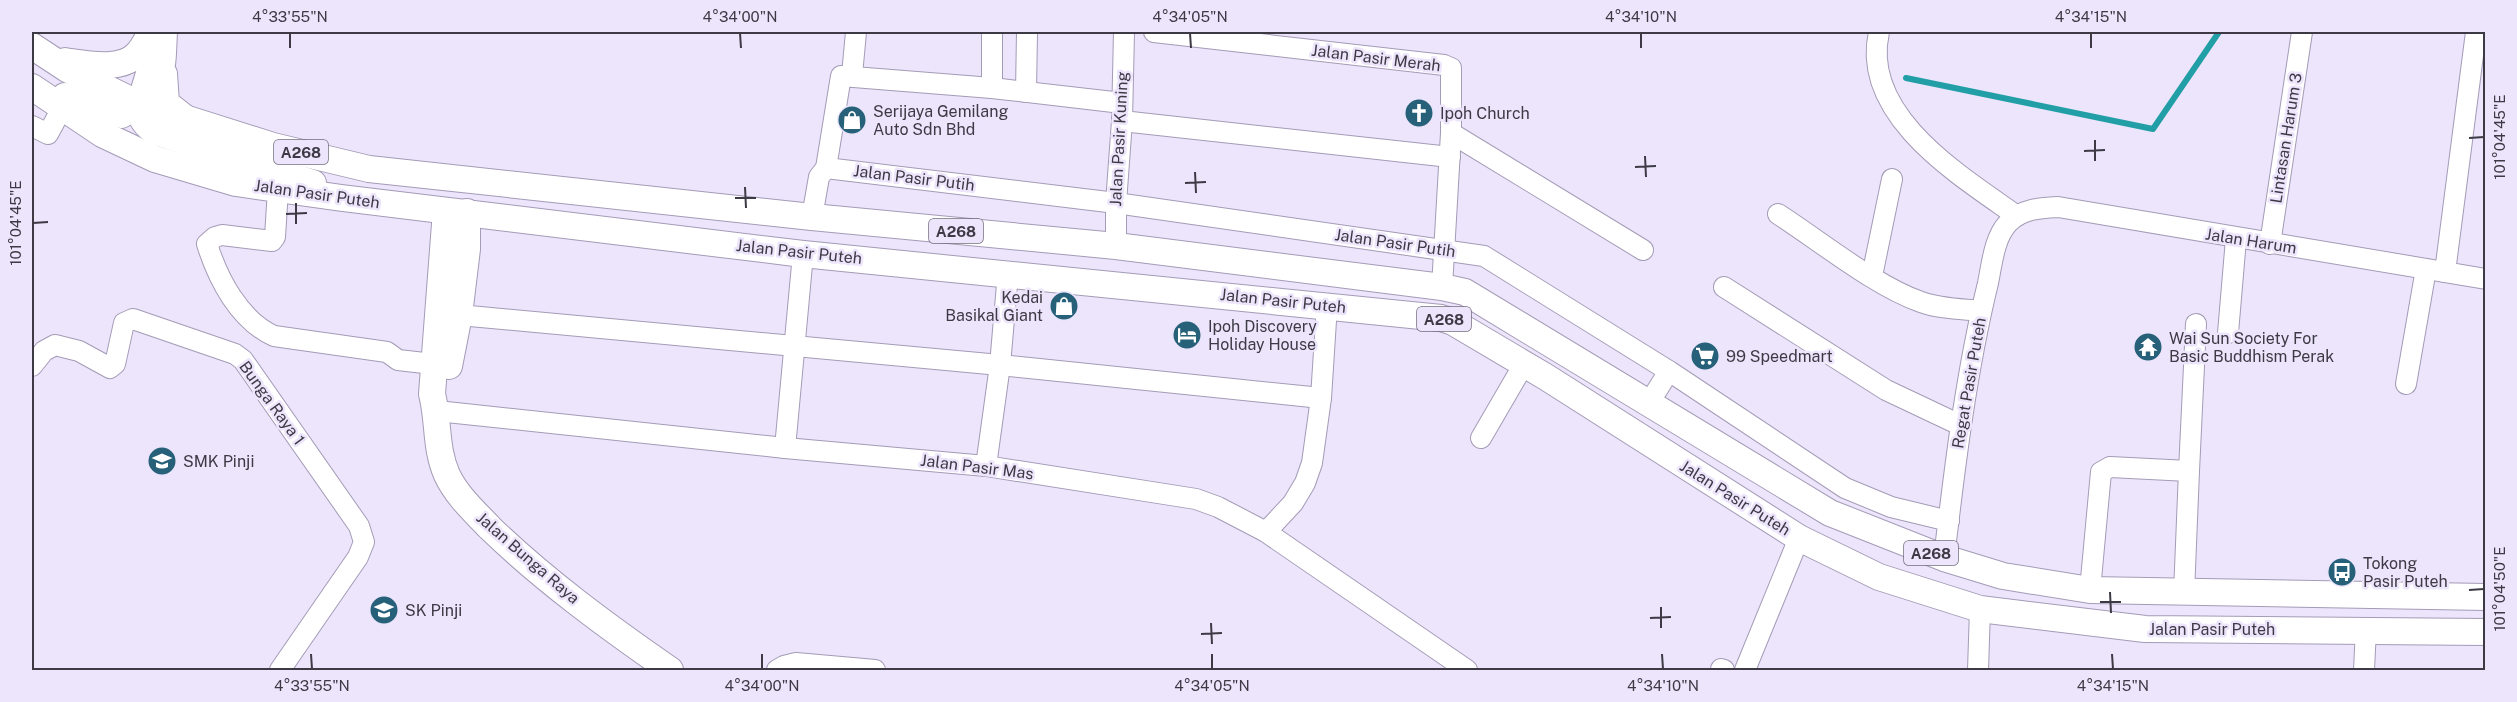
<svg xmlns="http://www.w3.org/2000/svg" width="2517" height="702" font-family="'Public Sans',sans-serif">
	<rect width="100%" height="100%" fill="#ece5fc"/>
	<g fill="none" stroke-linecap="round" stroke-linejoin="round">
		<!-- stream -->
		<polyline stroke="#229fa6" stroke-width="6" points="1906,78 2153,129 2219,32"/>
		<!-- minor casing -->
		<g stroke="#a49bb6" stroke-width="22">
			<g id="minor">
				<polyline points="992,32 992,88"/>
				<polyline points="1154,32 1444,65 1451,68 1451,133 1442,287"/>
				<path d="M1879,32C1860,115 1959,175 2017,216"/>
				<polyline points="852,75 856,32"/>
				<polyline points="1026,92 1027,32"/>
				<path d="M137,103C169,87 165,63 167,32"/>
				<polyline points="137,103 146,73 151,35"/>
				<polyline points="1122,121 1450,157"/>
				<polyline points="32,126 48,134 62,108"/>
				<polyline points="1451,133 1643,250"/>
				<polyline points="826,168 841,76 992,88 1122,103"/>
				<path d="M278,189L275,237L272,241L222,235L215,237L207,244C218,279 239,320 274,336L387,352L398,360L433,364"/>
				<path d="M1778,214C1820,241 1875,286 1921,302C1940,309 1962,309 1981,311"/>
				<polyline points="812,217 819,177 826,168 1116,203 1484,256 1669,371 1845,488 1891,507 1949,521"/>
				<polyline points="2270,244 2302,32"/>
				<polyline points="1116,246 1116,203 1122,121 1124,32"/>
				<polyline points="2445,272 2476,32"/>
				<polyline points="1872,276 1892,179"/>
				<polyline points="1724,287 1886,390 1960,425"/>
				<polyline points="459,315 1000,365 1321,398"/>
				<polyline points="2228,333 2236,239"/>
				<polyline points="32,366 44,351 55,345 79,351 110,368 115,364 124,323 133,319 235,354 243,360 359,526 364,542 358,557 280,670"/>
				<polyline points="2406,384 2426,269"/>
				<polyline points="1649,403 1669,371"/>
				<polyline points="437,411 785,448 986,466 1196,499 1218,507 1266,532 1467,670"/>
				<polyline points="1481,438 1524,364"/>
				<polyline points="785,448 803,254"/>
				<polyline points="986,466 1000,365 1008,273"/>
				<polyline points="2189,471 2196,324"/>
				<polyline points="1266,532 1293,503 1305,483 1312,463 1321,398 1327,305"/>
				<path d="M1944,558C1955,465 1966,373 1988,283C1992,264 1994,238 2008,223C2021,209 2040,208 2058,207L2486,279"/>
				<polyline points="2090,590 2101,472 2110,467 2189,471 2184,593"/>
				<polyline points="1721,669 1724,670"/>
				<polyline points="777,670 784,666 796,663 875,670"/>
				<polyline points="1745,670 1799,538"/>
				<polyline points="1978,670 1980,609"/>
				<polyline points="2364,670 2366,629"/>
			</g>
		</g>
		<!-- major casing -->
		<g stroke="#a49bb6" stroke-width="28">
			<g id="major">
				<polyline points="32,46 67,69 137,103 273,146 369,169 812,217 1116,246 1442,287 1465,292 1830,513 1944,558 2003,576 2090,590 2486,597"/>
				<path d="M65,61C86,64 122,72 138,53C143,48 147,39 151,33"/>
				<polyline points="164,74 166,103 185,118"/>
				<polyline points="32,87 102,134 155,159 236,183 342,198 803,254 1441,318 1453,322 1546,377 1799,538 1879,577 1980,609 2145,629 2486,632"/>
				<polyline points="65,96 97,109 121,115 132,109 137,103"/>
				<path d="M137,103C139,115 145,126 156,132L313,183"/>
				<path d="M446,211L432,394C439,421 435,448 447,475C457,496 474,511 490,528C545,581 608,627 670,670"/>
				<polyline points="449,366 459,315 467,249 467,212"/>
			</g>
		</g>
		<!-- minor -->
		<use href="#minor" stroke="#fff" stroke-width="20"/>
		<!-- major -->
		<use href="#major" stroke="#fff" stroke-width="26"/>
	</g>
	<!-- ticks -->
	<path fill="none" stroke="#3d3a45" stroke-width="2" d="M290,33V48M740,33L741,48M1190,33L1191,48M1641,33V48M2091,33V48M2469,138L2484,137M2095,140V161M2084,151L2105,150M1645,156L1646,177M1635,167L1656,166M1195,172L1196,193M1185,183L1206,182M745,187L746,208M735,198H756M296,203V224M286,214L307,213M33,223L48,222M2469,590L2484,589M2110,592L2111,613M2100,602H2121M1661,607V628M1650,618L1671,617M1211,623L1212,644M1201,634L1222,633M311,654L312,669M762,654V669M1212,654V669M1662,654L1663,669M2112,654L2113,669"/>
	<!-- icons -->
	<defs>
		<g id="church-disc" transform="scale(1.5)"><circle r="9.5" fill="#266079" stroke="#ece5fc"/><path d="M-1.2-6h2.4v3.5h3.3v2.4h-3.3V6h-2.4V-.1h-3.3v-2.4h3.3Z" fill="#fff"/></g>
		<g id="shop-disc" transform="scale(1.5)"><circle r="9.5" fill="#266079" stroke="#ece5fc"/><path d="M-5-2.5h2.3a2.7 3.5 0 0 1 5.4 0H5L5.5 6h-11ZM-1.5-2.5h3a1.5 2.3 0 0 0-3 0Z" fill="#fff"/></g>
		<g id="hotel-disc" transform="scale(1.5)"><circle r="9.5" fill="#266079" stroke="#ece5fc"/><path d="M-6-4.5h1.5V1H6V5H4.5V3h-9V5H-6ZM-4 0a1.8 1.8 0 1 1 3.6 0ZM.5 0V-2.5h3Q6-2.5 6 0Z" fill="#fff"/></g>
		<g id="temple-disc" transform="scale(1.5)"><circle r="9.5" fill="#266079" stroke="#ece5fc"/><path d="M0-6L5-2H3V0L6.5 2.5H4V6H1.5V3h-3V6H-4V2.5H-6.5L-3 0V-2H-5Z" fill="#fff"/></g>
		<g id="supermarket-disc" transform="scale(1.5)"><circle r="9.5" fill="#266079" stroke="#ece5fc"/><path d="M-6-5.5h2.5l.6 2H6L4.5 2H-2.5L-4.4-4H-6ZM-1.5 3.2a1.3 1.3 0 1 0 .1 0ZM3 3.2a1.3 1.3 0 1 0 .1 0Z" fill="#fff"/></g>
		<g id="school-disc" transform="scale(1.5)"><circle r="9.5" fill="#266079" stroke="#ece5fc"/><path d="M0-5L7-2L0 1L-7-2ZM-4 1L0 2.5L4 1V4Q0 6-4 4Z" fill="#fff"/></g>
		<g id="bus-disc" transform="scale(1.5)"><circle r="9.5" fill="#266079" stroke="#ece5fc"/><path d="M-5-6H5V4H4V6H2V4H-2V6H-4V4H-5ZM-3.5-4V0h7V-4ZM-3.5 1.2v1.5H-2V1.2ZM2 1.2v1.5H3.5V1.2Z" fill="#fff"/></g>
	</defs>
	<g fill-rule="evenodd">
		<use href="#church-disc" x="1419" y="113"/>
		<use href="#shop-disc" x="852" y="120"/>
		<use href="#shop-disc" x="1064" y="306"/>
		<use href="#hotel-disc" x="1187" y="335"/>
		<use href="#temple-disc" x="2148" y="347"/>
		<use href="#supermarket-disc" x="1705" y="356"/>
		<use href="#school-disc" x="162" y="461"/>
		<use href="#bus-disc" x="2342" y="572"/>
		<use href="#school-disc" x="384" y="610"/>
	</g>
	<g text-anchor="middle" dominant-baseline="central" stroke-width="5" stroke-linejoin="round" paint-order="stroke">
		<!-- shield labels -->
		<g fill="#ece5fc" stroke="#726d7c" stroke-width="1.5">
			<rect x="274" y="140" width="54" height="24" rx="4.5"/>
			<rect x="929" y="219" width="54" height="24" rx="4.5"/>
			<rect x="1417" y="307" width="54" height="24" rx="4.5"/>
			<rect x="1904" y="541" width="54" height="24" rx="4.5"/>
		</g>
		<g font-size="15" font-weight="bold" fill="#3d3a45">
			<text x="301" y="152">A268</text>
			<text x="956" y="231">A268</text>
			<text x="1444" y="319">A268</text>
			<text x="1931" y="553">A268</text>
		</g>
		<!-- street labels -->
		<g font-size="16" fill="#3d3a45" stroke="#ece5fc">
			<text transform="translate(1376 58) rotate(7)">Jalan Pasir Merah</text>
			<text transform="translate(2286 138) rotate(-81)">Lintasan Harum 3</text>
			<text transform="translate(1119 139) rotate(-87)">Jalan Pasir Kuning</text>
			<text transform="translate(914 178) rotate(7)">Jalan Pasir Putih</text>
			<text transform="translate(317 194) rotate(8)">Jalan Pasir Puteh</text>
			<text transform="translate(2251 241) rotate(9)">Jalan Harum</text>
			<text transform="translate(1395 243) rotate(8)">Jalan Pasir Putih</text>
			<text transform="translate(799 252) rotate(6)">Jalan Pasir Puteh</text>
			<text transform="translate(1283 301) rotate(6)">Jalan Pasir Puteh</text>
			<text transform="translate(1969 383) rotate(-80)">Regat Pasir Puteh</text>
			<text transform="translate(272 403) rotate(54)">Bunga Raya 1</text>
			<text transform="translate(977 467) rotate(7)">Jalan Pasir Mas</text>
			<text transform="translate(1735 498) rotate(32)">Jalan Pasir Puteh</text>
			<text transform="translate(528 558) rotate(41)">Jalan Bunga Raya</text>
			<text x="2212" y="629">Jalan Pasir Puteh</text>
		</g>
		<!-- poi labels -->
		<g font-size="16" fill="#3d3a45" stroke="#ece5fc" text-anchor="start">
			<text x="873" y="111">Serijaya Gemilang<tspan x="873" dy="18">Auto Sdn Bhd</tspan></text>
			<text x="1440" y="113">Ipoh Church</text>
			<text x="1043" y="297" text-anchor="end">Kedai<tspan x="1043" dy="18">Basikal Giant</tspan></text>
			<text x="1208" y="326">Ipoh Discovery<tspan x="1208" dy="18">Holiday House</tspan></text>
			<text x="2169" y="338">Wai Sun Society For<tspan x="2169" dy="18">Basic Buddhism Perak</tspan></text>
			<text x="1726" y="356">99 Speedmart</text>
			<text x="183" y="461">SMK Pinji</text>
			<text x="2363" y="563">Tokong<tspan x="2363" dy="18">Pasir Puteh</tspan></text>
			<text x="405" y="610">SK Pinji</text>
		</g>
	</g>
	<!-- border -->
	<rect width="2517" height="702" fill="none" stroke="#ece5fc" stroke-width="66"/>
	<rect x="33" y="33" width="2451" height="636" fill="none" stroke="#3d3a45" stroke-width="2"/>
	<g font-size="15" text-anchor="middle" fill="#3d3a45">
		<text x="290" y="22">4°33'55"N</text>
		<text x="740" y="22">4°34'00"N</text>
		<text x="1190" y="22">4°34'05"N</text>
		<text x="1641" y="22">4°34'10"N</text>
		<text x="2091" y="22">4°34'15"N</text>
		<text transform="translate(2500 137) rotate(-90)" y="5">101°04'45"E</text>
		<text transform="translate(16 223) rotate(-90)" y="5">101°04'45"E</text>
		<text transform="translate(2500 589) rotate(-90)" y="5">101°04'50"E</text>
		<text x="312" y="691">4°33'55"N</text>
		<text x="762" y="691">4°34'00"N</text>
		<text x="1212" y="691">4°34'05"N</text>
		<text x="1663" y="691">4°34'10"N</text>
		<text x="2113" y="691">4°34'15"N</text>
	</g>
</svg>
